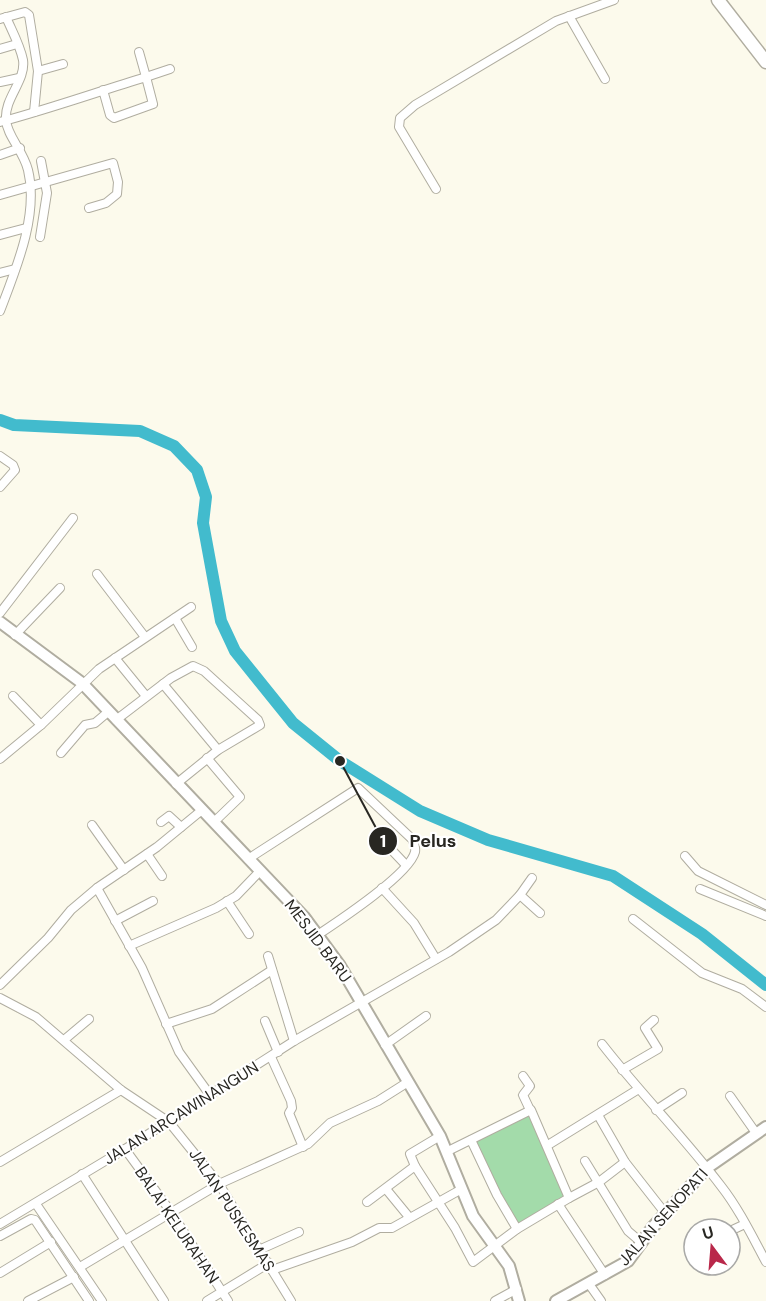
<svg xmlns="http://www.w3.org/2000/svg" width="766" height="1301" font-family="'DM Sans',sans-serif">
	<rect width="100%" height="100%" fill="#fcfaec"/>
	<!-- green -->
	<polygon fill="#a3dbaa" points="527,1112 565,1197 513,1226 471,1136 518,1113"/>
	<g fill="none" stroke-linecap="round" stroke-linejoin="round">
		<!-- river -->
		<polyline stroke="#42bbcd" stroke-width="12" points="0,420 14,425 140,431 174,446 197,470 206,497 203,523 221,621 235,651 293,723 340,761 420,811 488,840 613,876 702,934 766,985"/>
		<!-- street casing -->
		<g stroke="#b0ada0" stroke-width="10">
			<g id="street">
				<polyline points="569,16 605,79"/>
				<polyline points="0,19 25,12 29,15 38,71 34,112"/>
				<polyline points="0,49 17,44"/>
				<polyline points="139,52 146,77 170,69"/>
				<polyline points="38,71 63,64"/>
				<polyline points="0,82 19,78"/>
				<path d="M0,122C49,109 97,92 146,77L153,104L114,118L110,115L103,90"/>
				<polyline points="0,155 20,148"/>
				<polyline points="436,189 399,127 400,118 415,105 556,21 614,0"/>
				<polyline points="0,195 113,163 118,182 117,194 106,203 89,208"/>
				<polyline points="0,235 26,228"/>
				<polyline points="40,237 47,193 41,161"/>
				<polyline points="0,273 15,269"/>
				<path d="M0,311C16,269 39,215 28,170C23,150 7,136 6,120C4,98 26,81 23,60C20,45 12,31 6,17"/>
				<polyline points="0,456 13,465 15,470 0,487"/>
				<polyline points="97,574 145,637"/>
				<polyline points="0,613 73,518"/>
				<polyline points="175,618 192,647"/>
				<polyline points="15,635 60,588"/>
				<polyline points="115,658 146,696"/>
				<polyline points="163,684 218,750"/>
				<polyline points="13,696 41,725"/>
				<polyline points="116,720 171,678 193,666 204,671 258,720 260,725 218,750 176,784"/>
				<polyline points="61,753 85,725 95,723 108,712"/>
				<polyline points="207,758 240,797 214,822"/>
				<polyline points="0,759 41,725 99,669 191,607"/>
				<polyline points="161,822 169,816 181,827"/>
				<polyline points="92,825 124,870"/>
				<polyline points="386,844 405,864"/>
				<polyline points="147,854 162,876"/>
				<polyline points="685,856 698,871 766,905"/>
				<path d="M248,859L358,788L412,839C414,843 416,847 415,852C409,875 337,922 316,936"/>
				<polyline points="532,878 520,895 540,913"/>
				<polyline points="97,888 142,968 179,1052 210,1095"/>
				<polyline points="382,888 414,923 436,959"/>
				<polyline points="700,889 766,916"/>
				<polyline points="227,901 249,934"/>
				<polyline points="633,919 702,973 742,989 766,1007"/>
				<polyline points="115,921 153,901"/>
				<polyline points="129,946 216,908 236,896 260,871"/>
				<polyline points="268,956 294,1041"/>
				<polyline points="0,985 48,938 71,910 97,888 157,847 202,810"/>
				<polyline points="0,998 36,1017 121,1090 169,1122 219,1184 291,1301"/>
				<polyline points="265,1021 278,1052"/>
				<polyline points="166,1024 212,1009 272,970"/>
				<polyline points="64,1040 89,1019"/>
				<path d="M602,1044C640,1093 684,1137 721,1186C739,1209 752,1236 766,1262"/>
				<polyline points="385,1045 426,1016"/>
				<polyline points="271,1057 291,1101 292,1108 289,1113 303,1147"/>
				<polyline points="622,1070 658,1049 645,1028 654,1020"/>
				<polyline points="523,1076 530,1086 523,1095 530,1110"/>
				<polyline points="730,1096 756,1133"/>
				<polyline points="656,1110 682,1093"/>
				<polyline points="598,1115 625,1162 665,1213"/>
				<polyline points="471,1140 497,1195 517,1229"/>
				<polyline points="548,1145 637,1090"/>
				<polyline points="125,1149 171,1212 228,1301"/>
				<polyline points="585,1161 628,1231 642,1243"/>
				<polyline points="0,1162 121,1090"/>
				<polyline points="415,1166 455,1228 473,1262 517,1229 569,1198 531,1110 448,1151"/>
				<polyline points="82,1174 164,1301"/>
				<polyline points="386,1189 409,1217"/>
				<polyline points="569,1198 599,1182 625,1162"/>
				<polyline points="367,1202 415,1166 410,1154 440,1136"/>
				<polyline points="36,1204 102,1301"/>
				<polyline points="558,1204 605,1275"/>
				<polyline points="0,1224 125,1149 294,1041 449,952 496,920 520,895"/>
				<polyline points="730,1231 745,1224"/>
				<polyline points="0,1236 31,1219 35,1220 89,1301"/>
				<polyline points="261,1249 299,1232"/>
				<polyline points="80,1267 219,1184 308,1144 330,1123 378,1101 408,1082"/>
				<polyline points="272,1270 352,1242 379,1228 392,1228 460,1190"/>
				<polyline points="0,1273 51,1242"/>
				<polyline points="589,1284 601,1301"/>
				<polyline points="28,1301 74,1277"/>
				<polyline points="207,1301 269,1263"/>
				<polyline points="495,1301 517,1289"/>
			</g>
		</g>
		<!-- secondary casing -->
		<g stroke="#b0ada0" stroke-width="14">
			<g id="secondary">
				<polyline points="0,622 82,683 304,917 340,966 440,1136 473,1216 509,1266 519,1301"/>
				<polyline points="556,1301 628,1261 652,1228 707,1168 766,1127"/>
			</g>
		</g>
		<!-- primary casing -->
		<g stroke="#b0ada0" stroke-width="15">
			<polyline id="primary" points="718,0 766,62"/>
		</g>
		<!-- street -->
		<use href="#street" stroke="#fff" stroke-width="8"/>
		<!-- secondary -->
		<use href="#secondary" stroke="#fff" stroke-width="10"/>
		<!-- primary -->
		<use href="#primary" stroke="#fff" stroke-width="12"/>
	</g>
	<g text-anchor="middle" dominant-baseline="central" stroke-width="4.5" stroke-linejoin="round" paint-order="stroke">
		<!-- street labels -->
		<g font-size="16" fill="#282722" stroke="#fff">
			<text transform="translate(318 941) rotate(53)">MESJID BARU</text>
			<text transform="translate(181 1113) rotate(-32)">JALAN ARCAWINANGUN</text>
			<text transform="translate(232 1210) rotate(57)">JALAN PUSKESMAS</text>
			<text transform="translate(663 1217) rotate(-48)">JALAN SENOPATI</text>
			<text transform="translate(177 1225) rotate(56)">BALAI KELURAHAN</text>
		</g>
	</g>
	<!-- callouts -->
	<path fill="none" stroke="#282722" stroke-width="2" d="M340 761L383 841"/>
	<g fill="#282722" stroke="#fff" stroke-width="2">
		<circle cx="340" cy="761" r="6"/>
		<circle cx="383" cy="841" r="15"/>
	</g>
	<g font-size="18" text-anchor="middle" font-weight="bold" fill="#fff">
		<text x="383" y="847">1</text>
	</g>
	<g font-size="18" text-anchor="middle" font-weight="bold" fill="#282722" stroke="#fff" stroke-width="4.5" stroke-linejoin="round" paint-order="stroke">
		<text x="433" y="847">Pelus</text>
	</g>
	<!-- north arrow -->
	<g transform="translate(712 1247) rotate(344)"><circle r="28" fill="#ffffff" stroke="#a9a9a7" stroke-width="1.5"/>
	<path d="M0-4.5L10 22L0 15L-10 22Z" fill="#b9284a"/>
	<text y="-9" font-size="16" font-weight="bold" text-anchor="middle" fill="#282722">U</text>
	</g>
</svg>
